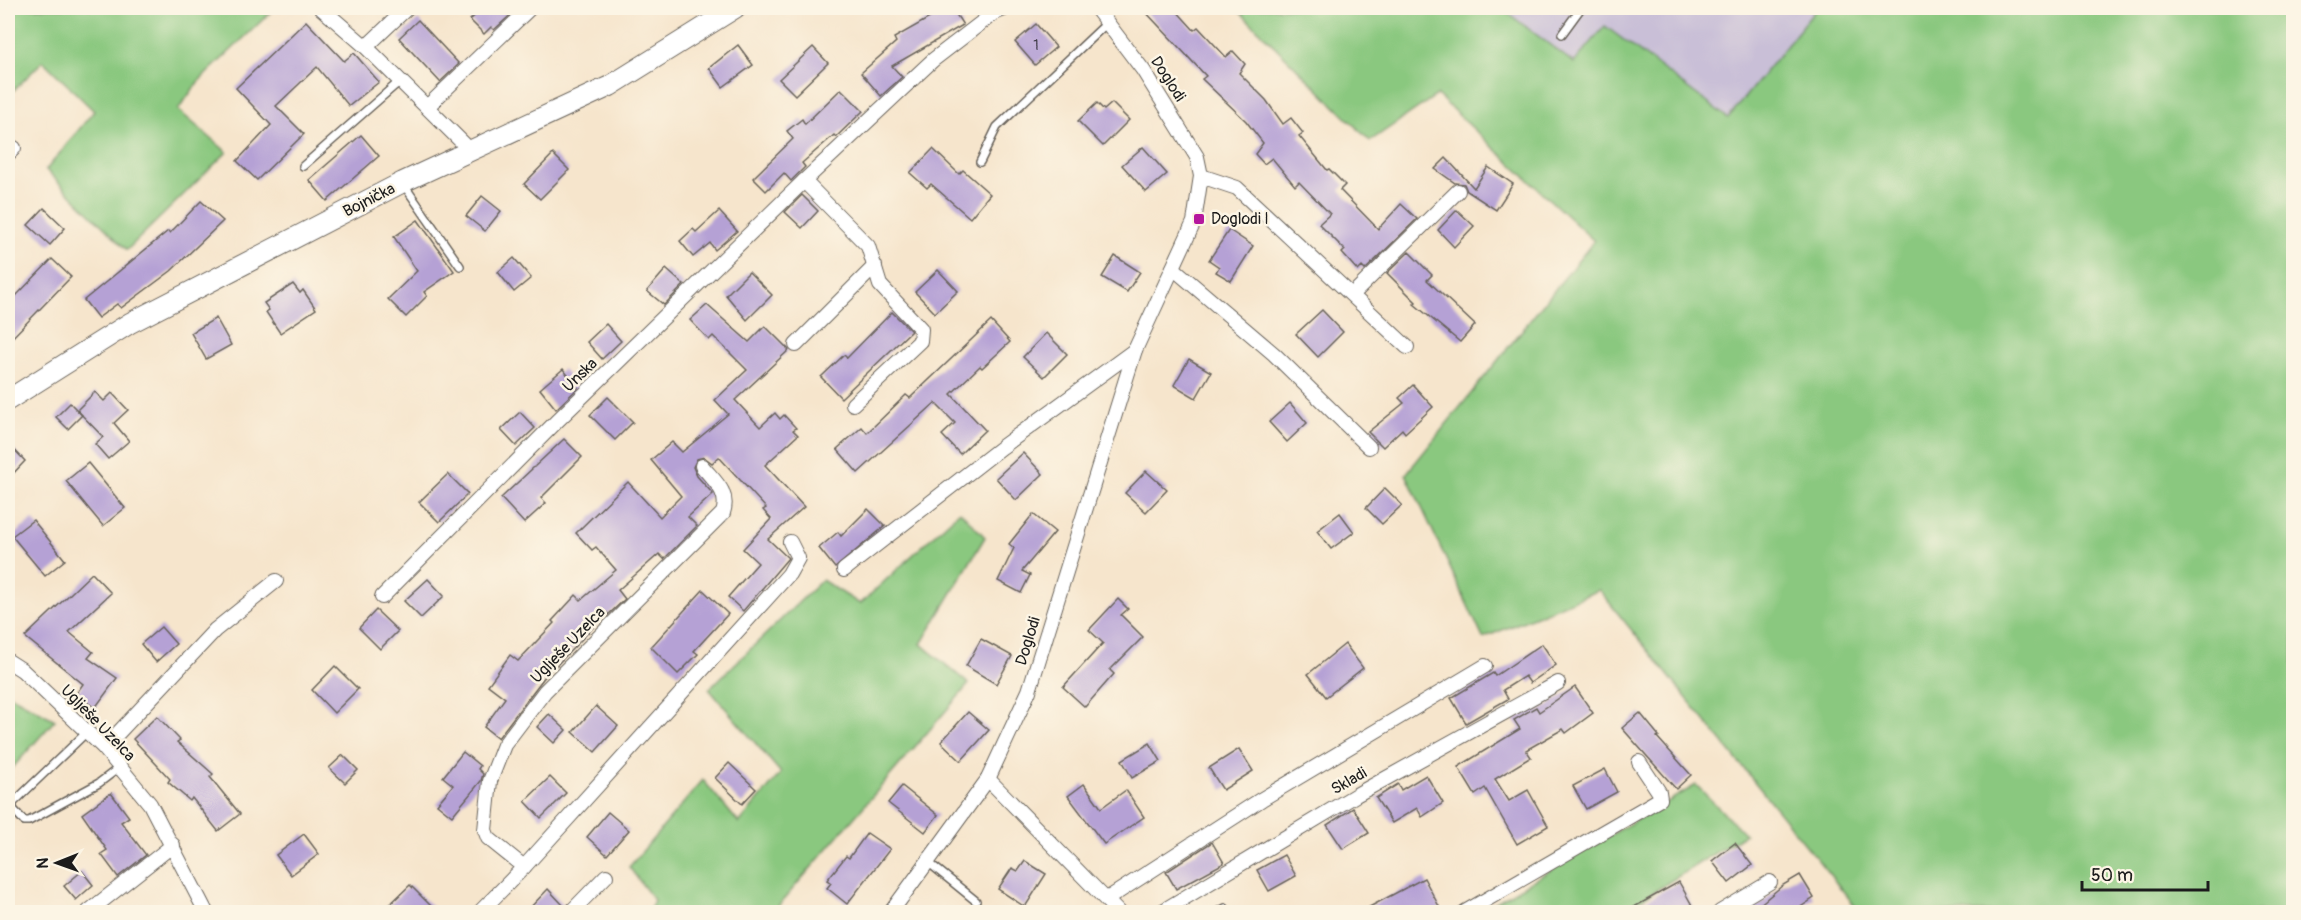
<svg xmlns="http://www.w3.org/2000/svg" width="2301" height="920" font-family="Pangolin,sans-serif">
	<rect width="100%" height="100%" fill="#fcf5e5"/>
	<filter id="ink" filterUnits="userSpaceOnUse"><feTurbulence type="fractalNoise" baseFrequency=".0167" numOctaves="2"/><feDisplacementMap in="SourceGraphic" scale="12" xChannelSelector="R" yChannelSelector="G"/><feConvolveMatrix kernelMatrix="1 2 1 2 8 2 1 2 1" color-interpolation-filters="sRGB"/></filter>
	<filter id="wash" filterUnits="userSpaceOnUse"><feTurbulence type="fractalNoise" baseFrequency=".008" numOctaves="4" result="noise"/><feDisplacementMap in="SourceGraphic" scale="24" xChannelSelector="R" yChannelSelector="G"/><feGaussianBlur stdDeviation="1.35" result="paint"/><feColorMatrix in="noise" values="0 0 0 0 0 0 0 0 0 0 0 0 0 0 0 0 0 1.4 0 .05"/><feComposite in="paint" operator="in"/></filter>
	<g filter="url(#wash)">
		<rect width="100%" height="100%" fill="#f6e5cc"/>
		<!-- industrial -->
		<polygon fill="#c9bfd7" points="1501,8 1817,8 1728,118 1605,26 1574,63"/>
		<!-- green -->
		<g fill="#8ac87f" stroke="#53724e" stroke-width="1.5">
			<polygon points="8,8 275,8 198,82 178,110 227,152 127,250 46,170 94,111 43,61 8,96"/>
			<polygon points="1236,8 1501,8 1574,63 1605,26 1728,118 1817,8 2293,8 2293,912 1860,912 1599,590 1483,638 1406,474 1594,241 1437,95 1370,141"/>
			<polygon points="960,511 985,537 921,644 969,684 773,912 649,912 654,900 629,867 703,780 739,823 781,773 709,689 822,580 860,604"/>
			<polygon points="8,694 55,720 8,773"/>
			<polygon points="1696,785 1745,834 1622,912 1479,912"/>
		</g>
		<g id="blocks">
			<!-- building -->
			<g fill="#b5a1d5">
				<polygon points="483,8 518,8 494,30 491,27 484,34 470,20"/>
				<polygon points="947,8 952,8 963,25 892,66 902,77 881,96 861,73 896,42 894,38"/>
				<polygon points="1142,8 1174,8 1194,30 1198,27 1226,57 1233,51 1245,64 1239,73 1266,100 1283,124 1291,118 1303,133 1299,136 1327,170 1329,169 1345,185 1340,190 1378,229 1401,204 1417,219 1365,270 1362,267 1358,271 1342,253 1345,250 1319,224 1330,214 1299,182 1295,186 1272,158 1264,164 1255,154 1263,143 1246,121 1202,79 1206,76"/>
				<polygon points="418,20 459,64 440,82 399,38"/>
				<polygon points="306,21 344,61 354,53 379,82 349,106 317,67 276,106 304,134 257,180 237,161 271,125 236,88"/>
				<polygon points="1036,24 1056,47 1035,65 1015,42"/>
				<polygon points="738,45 753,65 723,87 709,68"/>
				<polygon points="813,47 828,63 795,95 779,79"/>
				<polygon points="841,89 863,111 836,137 834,135 802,163 805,167 791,181 784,173 766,191 753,178 793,139 787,131 802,119 805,124"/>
				<polygon points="1097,103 1104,110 1112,103 1129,120 1103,146 1078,121"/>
				<polygon points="361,135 379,156 327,201 309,180"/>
				<polygon points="1143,147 1167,174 1146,192 1122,165"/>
				<polygon points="933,149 959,174 963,170 990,194 970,218 931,184 927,188 910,173"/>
				<polygon points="553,154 569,170 540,199 524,184"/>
				<polygon points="1446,158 1474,188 1488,167 1513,184 1496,210 1467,191 1464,184 1455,183 1435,169"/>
				<polygon points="802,195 818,211 802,228 785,212"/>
				<polygon points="482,196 501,211 485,231 466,216"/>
				<polygon points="201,201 223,221 171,271 121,308 117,304 98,318 84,300 168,231 170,233"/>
				<polygon points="44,208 65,228 50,245 28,225"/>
				<polygon points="1457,210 1474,226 1454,247 1438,230"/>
				<polygon points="719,211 737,231 715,250 710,243 693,257 680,241 693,229 696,232"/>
				<polygon points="418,220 454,271 424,292 427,296 406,317 388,299 417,271 394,237"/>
				<polygon points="1229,230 1253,246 1231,281 1216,272 1219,267 1209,260"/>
				<polygon points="1409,252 1432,275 1427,280 1475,325 1460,342 1414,304 1416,302 1387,273"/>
				<polygon points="1115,256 1140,272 1127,292 1102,277"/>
				<polygon points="514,258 531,278 514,292 498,272"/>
				<polygon points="52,259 71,277 8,342 8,289 15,297"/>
				<polygon points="666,269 684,285 664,305 647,291"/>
				<polygon points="938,270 958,291 935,313 915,292"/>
				<polygon points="749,272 772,295 747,320 726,295"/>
				<polygon points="293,284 300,293 303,290 316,309 280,333 266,312 269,310 264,303"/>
				<polygon points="707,305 749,342 765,326 789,350 735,400 760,427 775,413 780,419 784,415 796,428 793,430 798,435 765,465 804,507 768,539 788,558 743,611 728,597 758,563 743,549 771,519 763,510 766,508 719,457 712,463 704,457 697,459 693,467 697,476 713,494 688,517 697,526 664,559 659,554 618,590 625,599 608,615 607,613 553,669 552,667 498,738 484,727 505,698 488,685 510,655 518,661 554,623 552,621 576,595 581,600 616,570 596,547 592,550 576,533 628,482 660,517 681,496 651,460 672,442 682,452 728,414 715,400 747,370 713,336 709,340 690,320"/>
				<polygon points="1322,310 1343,332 1318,357 1296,334"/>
				<polygon points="892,312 911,331 841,398 821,377 844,355 847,358"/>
				<polygon points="216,318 231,345 206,359 191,333"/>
				<polygon points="991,321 1010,342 982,368 980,366 951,394 985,430 960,454 942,435 955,423 935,403 858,473 837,449 862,427 867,433 906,395 910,398"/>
				<polygon points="606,324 621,341 602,359 587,342"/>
				<polygon points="1046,333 1067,354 1044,377 1023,357"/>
				<polygon points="1189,359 1211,372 1196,398 1174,385"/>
				<polygon points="563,369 578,388 556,409 540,389"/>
				<polygon points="1413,385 1433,407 1405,433 1402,429 1383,447 1368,432 1404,403 1399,398"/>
				<polygon points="95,392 104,401 112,393 128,410 114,423 129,441 108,459 95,444 103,437 77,410"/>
				<polygon points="608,397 633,422 615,440 590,415"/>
				<polygon points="70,403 82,415 68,429 56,417"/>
				<polygon points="1290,403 1307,423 1287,442 1269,422"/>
				<polygon points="520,412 535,428 516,446 501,430"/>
				<polygon points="564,439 582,457 541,498 546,503 524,523 501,498"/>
				<polygon points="8,443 25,461 8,479"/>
				<polygon points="1023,453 1043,474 1016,500 996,478"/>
				<polygon points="88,463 125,508 103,526 66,481"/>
				<polygon points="1146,471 1167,490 1146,512 1125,493"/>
				<polygon points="448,474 468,494 439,522 419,502"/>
				<polygon points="1385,488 1402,505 1382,524 1366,508"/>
				<polygon points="868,509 885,526 835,568 819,548 838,532 841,536"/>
				<polygon points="1340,513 1354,532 1331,549 1317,531"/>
				<polygon points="1033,514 1055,532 1022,571 1030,575 1021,593 998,581 1014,548 1009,544"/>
				<polygon points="33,520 65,560 45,576 12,536"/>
				<polygon points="92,573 111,593 69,632 93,652 88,658 117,678 95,708 76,694 83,684 25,637"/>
				<polygon points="428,579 444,596 421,618 404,601"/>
				<polygon points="703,590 728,614 694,651 698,654 678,674 651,647"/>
				<polygon points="1118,599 1128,609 1121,615 1143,637 1110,670 1114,674 1085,707 1063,687 1103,643 1089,630"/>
				<polygon points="376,610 398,631 380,649 359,628"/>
				<polygon points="161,627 176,644 156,662 141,644"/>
				<polygon points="981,639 1012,656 996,684 966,666"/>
				<polygon points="1345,644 1363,668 1326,697 1308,674"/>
				<polygon points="1542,644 1556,665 1530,683 1525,676 1503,690 1508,699 1466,723 1451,698 1493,673 1495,676"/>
				<polygon points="335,666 358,689 334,713 312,690"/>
				<polygon points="1575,687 1593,713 1566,733 1563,729 1526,750 1531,757 1495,779 1509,801 1528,790 1548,826 1517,844 1485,788 1475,795 1458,767 1520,729 1514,720 1536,707 1539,712"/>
				<polygon points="596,706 618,726 595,752 573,732"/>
				<polygon points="968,712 989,730 961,761 941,742"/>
				<polygon points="1640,713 1659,736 1657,737 1691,775 1676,789 1622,728"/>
				<polygon points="549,714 566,730 554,743 537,727"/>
				<polygon points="157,716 180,740 177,742 213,774 210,777 240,814 218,831 192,798 190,801 168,782 170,779 133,739"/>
				<polygon points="1150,743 1161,761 1132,778 1122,760"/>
				<polygon points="1239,749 1253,771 1223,790 1209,768"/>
				<polygon points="463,752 480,766 478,769 483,774 481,781 452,816 437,804 453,785 443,777"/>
				<polygon points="343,755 358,770 345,783 329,768"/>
				<polygon points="729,763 756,789 742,804 715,778"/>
				<polygon points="1605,769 1617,792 1586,809 1573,786"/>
				<polygon points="1426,775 1443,803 1422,817 1417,808 1392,823 1376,798 1398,784 1401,790"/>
				<polygon points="550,777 566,793 541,818 525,801"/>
				<polygon points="1084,784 1101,808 1126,790 1144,817 1104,844 1068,796"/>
				<polygon points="902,786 938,815 925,832 888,803"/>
				<polygon points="111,793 129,817 121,822 146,855 118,877 101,854 107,850 82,814"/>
				<polygon points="1353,808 1369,833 1343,849 1327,825"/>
				<polygon points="608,812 629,830 607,855 587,837"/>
				<polygon points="867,833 890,849 847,904 827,888 831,883 827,880 846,856 849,858"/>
				<polygon points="304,834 319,854 291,875 276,855"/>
				<polygon points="1212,842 1224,863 1176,889 1166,872"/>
				<polygon points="1735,843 1752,865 1729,883 1712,861"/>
				<polygon points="1284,855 1296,876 1269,891 1257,870"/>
				<polygon points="1025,861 1046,874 1025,907 998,889 1012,868 1018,871"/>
				<polygon points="82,871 93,885 76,900 64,886"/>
				<polygon points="1800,875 1814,898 1793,912 1751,912 1783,885"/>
				<polygon points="1424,878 1442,912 1360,912"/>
				<polygon points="1679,882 1693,907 1683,912 1625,912"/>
				<polygon points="410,885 437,912 382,912"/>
				<polygon points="548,889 564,906 558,912 526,912"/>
			</g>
		</g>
	</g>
	<g filter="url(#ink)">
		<use href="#blocks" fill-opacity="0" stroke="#68625a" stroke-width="1.5"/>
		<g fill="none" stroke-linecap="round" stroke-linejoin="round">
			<!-- lane casing -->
			<g stroke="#68625a" stroke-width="10">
				<g id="lane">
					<polyline points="1562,34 1581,8"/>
					<polyline points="980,162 997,127 1107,23"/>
					<polyline points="303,166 400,81"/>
					<polyline points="404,185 460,266"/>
					<polyline points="87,732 13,803 13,809 24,821 29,821 99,783 120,767"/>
					<polyline points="928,862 976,901"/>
					<polyline points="1218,912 1225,908"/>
				</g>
			</g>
			<!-- street casing -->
			<g stroke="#68625a" stroke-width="16">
				<g id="street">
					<polyline points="321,8 366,47 470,150"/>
					<polyline points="366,47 407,8"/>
					<polyline points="427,107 530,8"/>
					<polyline points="8,154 14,148"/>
					<polyline points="1201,176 1237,188 1407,347"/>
					<polyline points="804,181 868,246 880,285 921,329 920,341 853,404"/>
					<polyline points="1173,268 1274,354 1369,447"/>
					<polyline points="1353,294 1458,191"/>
					<polyline points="796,345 875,266"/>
					<polyline points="844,570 1002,447 1135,350"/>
					<polyline points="382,597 558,420 804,181 933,60 994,13 1006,8"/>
					<polyline points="8,661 22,670 104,748 150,804 206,912"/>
					<polyline points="104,748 215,630 276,581"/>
					<polyline points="988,779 1118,912"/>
					<path d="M524,867L488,838L485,830L490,781L504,745L545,691L723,513C730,492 714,481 702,466"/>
					<polyline points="1107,899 1262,799 1485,666"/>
					<polyline points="88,912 173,845"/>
					<polyline points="480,912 524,867 789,574 798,558 790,542"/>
					<polyline points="571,912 606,876"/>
					<polyline points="891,912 988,779 1029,691 1135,350 1194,222 1201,176 1197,157 1143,70 1096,8"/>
					<polyline points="1161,912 1356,795 1558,683"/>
					<polyline points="1465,912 1660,799 1659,792 1639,762"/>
					<polyline points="1720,912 1770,882"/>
				</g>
			</g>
			<!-- secondary casing -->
			<g stroke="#68625a" stroke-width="22">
				<polyline id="secondary" points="8,400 130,323 403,182 610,86 735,8"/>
			</g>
			<!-- lane -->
			<use href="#lane" stroke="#fff" stroke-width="7"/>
			<!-- street -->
			<use href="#street" stroke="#fff" stroke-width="14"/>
			<!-- secondary -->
			<use href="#secondary" stroke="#fff" stroke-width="20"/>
		</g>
	</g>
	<!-- markers -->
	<rect fill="#b5179e" stroke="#fcf5e5" stroke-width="2" x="1193" y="213" width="12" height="12" rx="3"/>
	<g text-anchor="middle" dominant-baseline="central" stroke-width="5" stroke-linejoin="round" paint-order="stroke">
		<!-- number labels -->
		<g font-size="14" fill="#423d4a">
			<text x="1036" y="45">1</text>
		</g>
		<!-- street labels -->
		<g font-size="16" fill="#1c1c1c" stroke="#fcf5e5">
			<text transform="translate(1168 79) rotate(57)">Doglodi</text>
			<text transform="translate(369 200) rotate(-27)">Bojnička</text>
			<text transform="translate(580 375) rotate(-44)">Unska</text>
			<text transform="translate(1028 641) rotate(-73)">Doglodi</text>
			<text transform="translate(568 645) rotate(-46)">Uglješe Uzelca</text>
			<text transform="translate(98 723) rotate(46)">Uglješe Uzelca</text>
			<text transform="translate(1349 781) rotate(-30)">Skladi</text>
		</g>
		<!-- poi labels -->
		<g font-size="16" fill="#1c1c1c" stroke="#fcf5e5" text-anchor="start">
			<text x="1211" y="219">Doglodi I</text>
		</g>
	</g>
	<!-- margin -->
	<rect width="2301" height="920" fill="none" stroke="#fcf5e5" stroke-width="30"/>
	<!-- north arrow -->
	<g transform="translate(57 863) rotate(269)" stroke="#fcf5e5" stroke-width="4.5" paint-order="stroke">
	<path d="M0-4.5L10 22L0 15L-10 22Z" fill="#1c1c1c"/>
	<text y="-9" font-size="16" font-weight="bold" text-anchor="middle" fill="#1c1c1c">N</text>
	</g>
	<!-- scale -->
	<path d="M2082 881v9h126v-9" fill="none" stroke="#1c1c1c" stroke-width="3"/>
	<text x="2091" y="881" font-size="18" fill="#1c1c1c" stroke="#fcf5e5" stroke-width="4.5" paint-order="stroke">50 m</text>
</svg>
